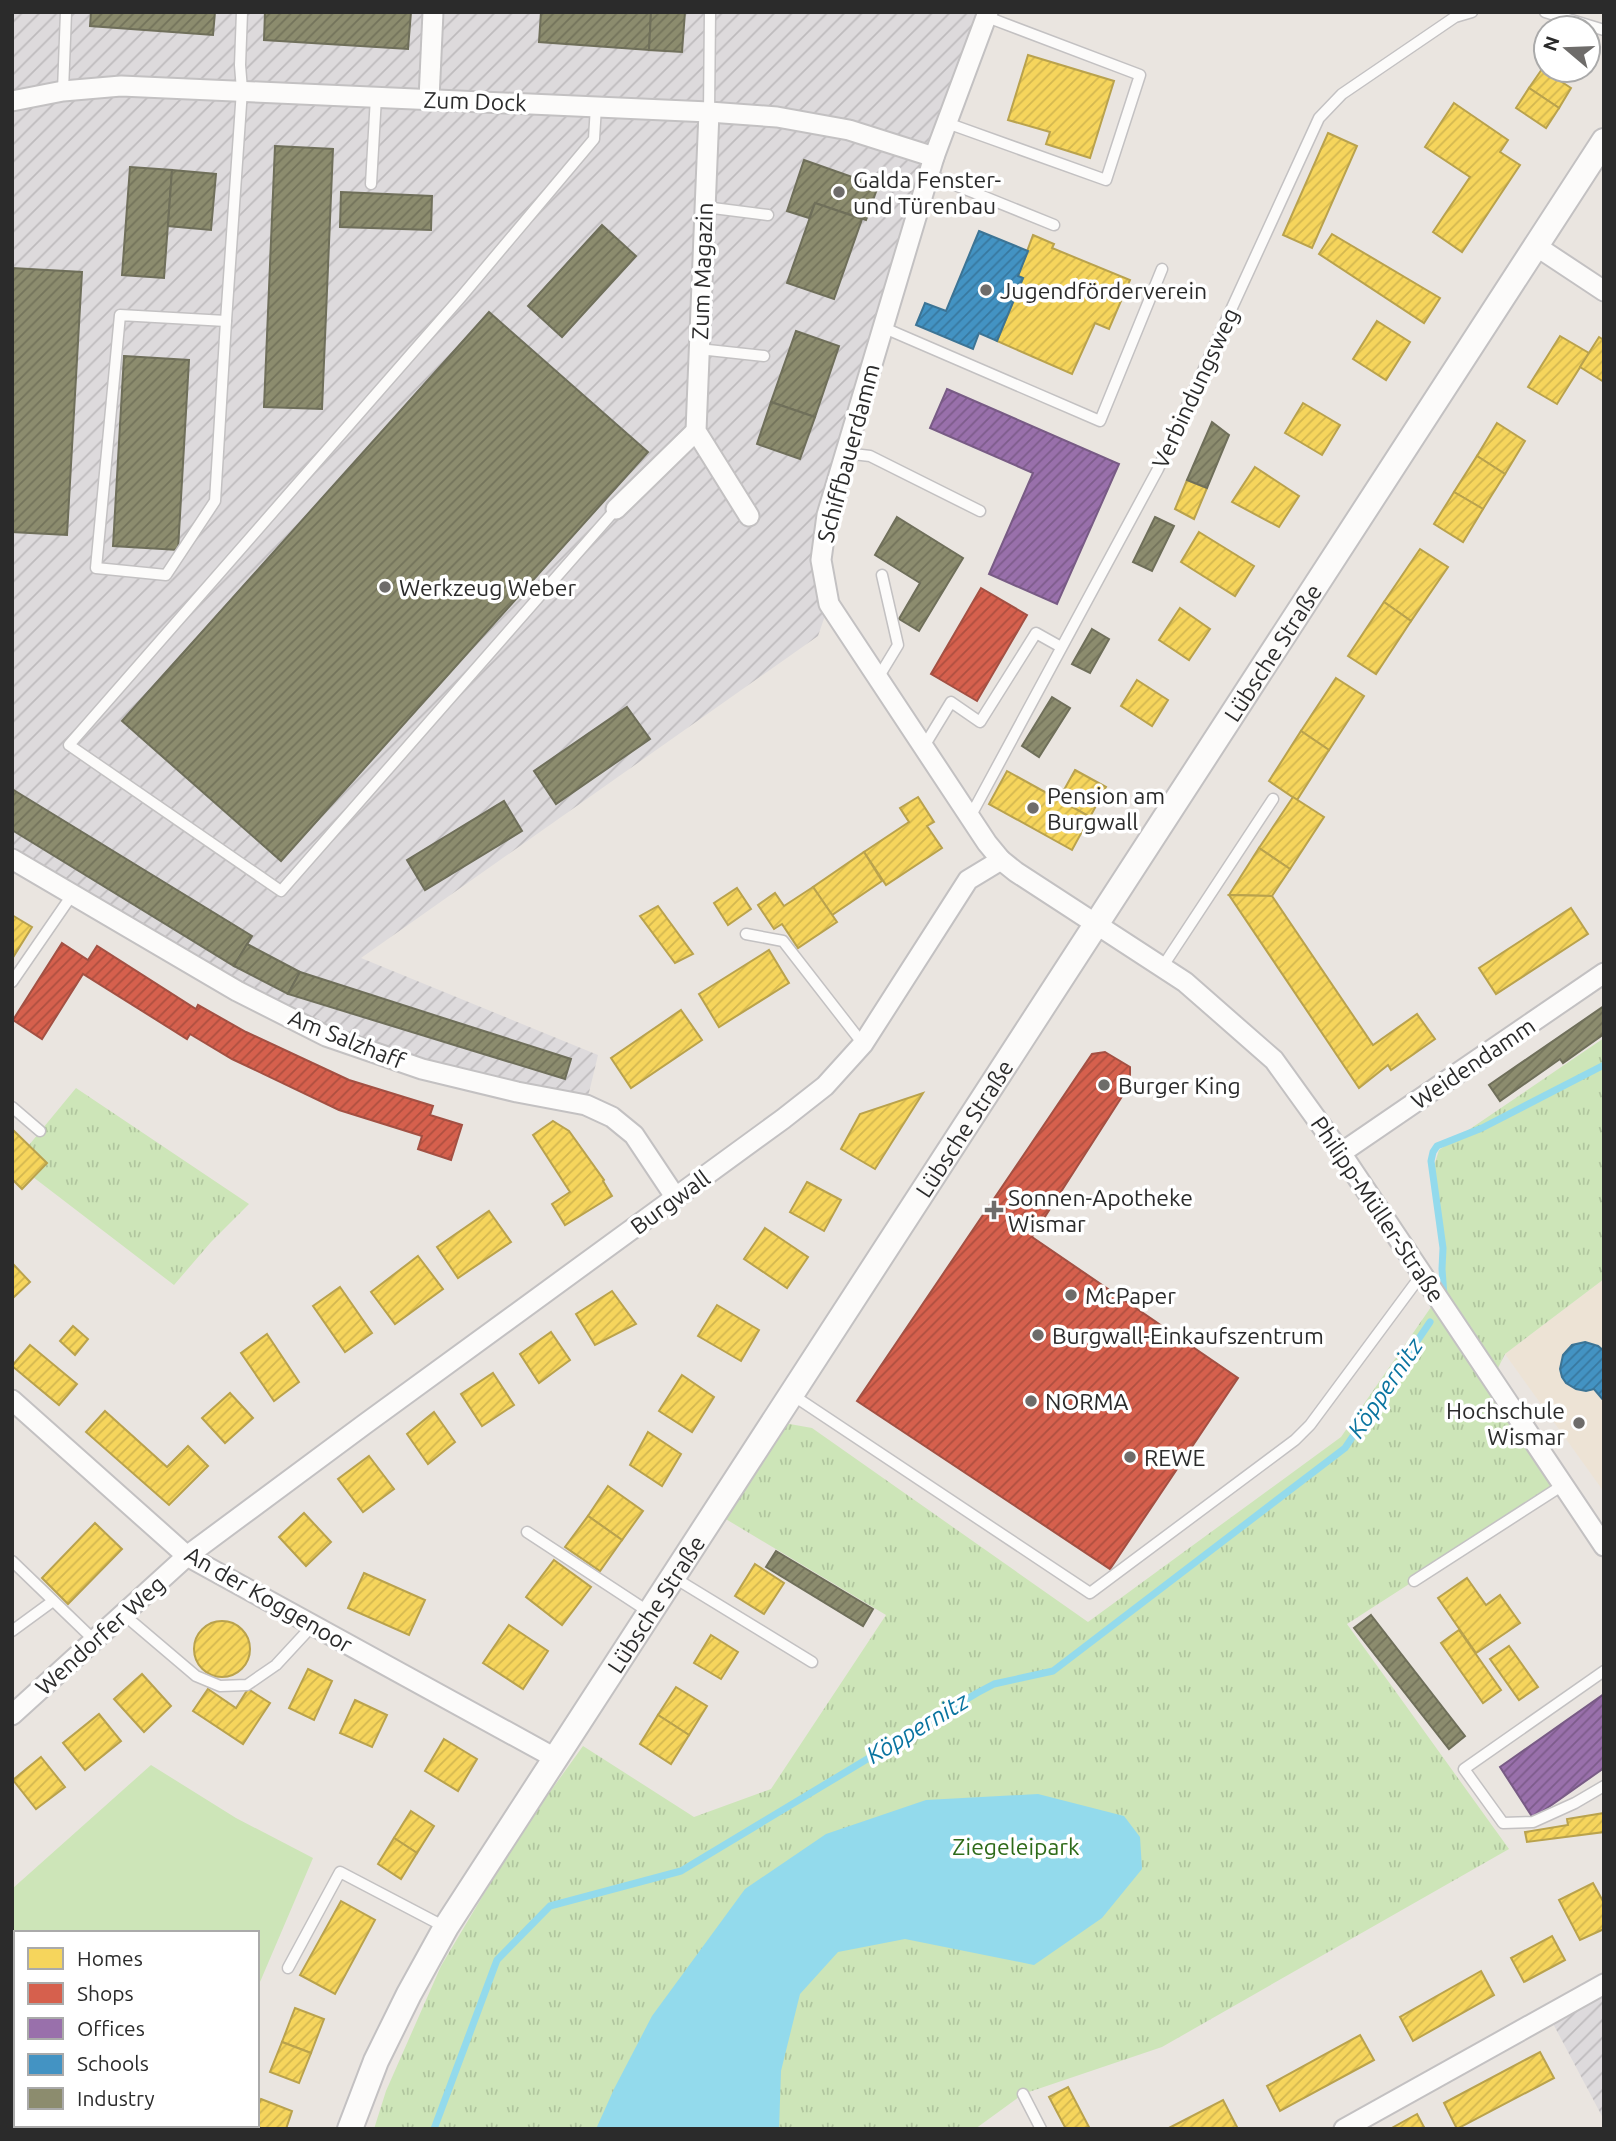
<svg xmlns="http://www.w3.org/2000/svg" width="1616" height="2141" font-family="Ubuntu,sans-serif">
	<defs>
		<pattern id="industrial-furrows" width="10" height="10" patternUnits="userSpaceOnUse" patternTransform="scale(1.75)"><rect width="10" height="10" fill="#dddadc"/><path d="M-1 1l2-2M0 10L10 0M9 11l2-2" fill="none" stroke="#bebbbd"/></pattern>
		<pattern id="grass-tufts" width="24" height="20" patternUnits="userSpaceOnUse" patternTransform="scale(1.75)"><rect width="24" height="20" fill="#cde5b8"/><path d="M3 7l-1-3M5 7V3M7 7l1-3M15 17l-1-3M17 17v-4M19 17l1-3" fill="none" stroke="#b0c59e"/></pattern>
		<pattern id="homes-hatch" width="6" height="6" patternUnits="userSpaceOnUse" patternTransform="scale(1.75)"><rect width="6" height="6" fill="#f6d55c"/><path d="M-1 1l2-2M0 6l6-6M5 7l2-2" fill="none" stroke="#d3b750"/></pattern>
		<pattern id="shops-hatch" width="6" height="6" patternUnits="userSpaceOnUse" patternTransform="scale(1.75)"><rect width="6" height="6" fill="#d6604d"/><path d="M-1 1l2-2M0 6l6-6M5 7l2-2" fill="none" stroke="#ae4f40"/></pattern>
		<pattern id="offices-hatch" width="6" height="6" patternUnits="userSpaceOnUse" patternTransform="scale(1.75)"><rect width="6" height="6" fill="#9970ab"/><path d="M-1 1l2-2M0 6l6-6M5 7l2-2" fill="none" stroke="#7d5c8b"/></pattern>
		<pattern id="schools-hatch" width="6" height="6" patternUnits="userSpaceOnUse" patternTransform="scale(1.75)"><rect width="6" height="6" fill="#4393c3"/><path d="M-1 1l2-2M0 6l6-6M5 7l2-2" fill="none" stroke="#38789f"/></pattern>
		<pattern id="industry-hatch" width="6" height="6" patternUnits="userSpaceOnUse" patternTransform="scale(1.75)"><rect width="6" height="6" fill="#8c8c6e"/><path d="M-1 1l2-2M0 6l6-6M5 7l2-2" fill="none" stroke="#73735b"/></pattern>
	</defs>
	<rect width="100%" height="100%" fill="#eae5e0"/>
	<!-- industrial -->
	<g fill="url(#industrial-furrows)">
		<polygon points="12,12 988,12 827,515 829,604 818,636 361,958 598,1055 586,1105 326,1036 12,859"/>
		<polygon points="1604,1984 1604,2120 1549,2016"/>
		<polygon points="12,2005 16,2008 16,2125 189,2125 195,2129 12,2129"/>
	</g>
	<!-- education -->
	<polygon fill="#ede3d5" points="1604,1279 1604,1492 1505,1354"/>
	<!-- grass -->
	<g fill="url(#grass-tufts)">
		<polygon points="1604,1038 1604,1279 1505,1354 1493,1378 1563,1485 1347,1624 1509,1849 1162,2047 1023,2094 975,2129 374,2129 386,2091 441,1966 519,1835 583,1746 694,1817 771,1789 886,1615 714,1512 773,1421 812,1428 1088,1622 1341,1437 1438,1297 1446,1258 1434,1166 1439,1150"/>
		<polygon points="76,1088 249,1204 211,1242 174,1285 33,1177 47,1163 29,1145"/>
	</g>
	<!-- garden -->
	<polygon fill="#cde5b8" points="151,1765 236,1818 313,1858 257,1989 257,1933 16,1933 16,2008 12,2005 12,1889"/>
	<!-- water -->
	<polygon fill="#93daec" points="1038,1794 1124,1816 1140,1837 1142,1869 1102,1918 1034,1965 905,1939 838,1952 800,1994 781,2071 779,2129 596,2129 614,2089 652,2016 745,1889 826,1834 926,1800"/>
	<!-- homes -->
	<g fill="url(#homes-hatch)" stroke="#b9a24d" stroke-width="2">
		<polygon points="1028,55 1114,81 1090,158 1046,144 1050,132 1008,120"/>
		<polygon points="1542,69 1571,88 1559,108 1529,88"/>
		<polygon points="1529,88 1559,108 1546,128 1516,108"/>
		<polygon points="1454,103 1508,140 1500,152 1520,165 1462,252 1433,232 1470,177 1425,147"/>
		<polygon points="1328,133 1357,146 1312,248 1283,235"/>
		<polygon points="1332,234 1440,298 1424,323 1319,254"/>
		<polygon points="1033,235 1054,244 1052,248 1130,280 1109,329 1095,323 1072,374 997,341 1023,278 1018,276"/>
		<polygon points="1377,321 1410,342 1386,380 1353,359"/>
		<polygon points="1560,336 1589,353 1557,404 1528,387"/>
		<polygon points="1599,337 1604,340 1604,382 1580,367"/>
		<polygon points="1303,403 1340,425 1322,455 1285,433"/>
		<polygon points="1497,423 1525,441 1505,474 1477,456"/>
		<polygon points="1477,456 1505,474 1483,509 1454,492"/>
		<polygon points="1255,467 1299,496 1279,527 1232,502"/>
		<polygon points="1187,480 1207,488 1194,519 1175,509"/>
		<polygon points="1454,492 1483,509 1463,542 1434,524"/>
		<polygon points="1199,532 1254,566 1235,596 1181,562"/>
		<polygon points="1420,549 1448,567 1411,621 1384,602"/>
		<polygon points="1384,602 1411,621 1376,674 1348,656"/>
		<polygon points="1180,608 1210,629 1189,660 1159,640"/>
		<polygon points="1336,678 1364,696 1329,750 1301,731"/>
		<polygon points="1137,680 1168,700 1152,726 1121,706"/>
		<polygon points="1301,731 1329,750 1297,800 1269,781"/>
		<polygon points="1075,770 1106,787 1090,817 1059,799"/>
		<polygon points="1007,771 1090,817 1072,850 989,804"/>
		<polygon points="918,797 934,822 927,826 942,848 886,885 864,852 909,822 900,808"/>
		<polygon points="1293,797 1324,817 1290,869 1259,848"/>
		<polygon points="1259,848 1290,869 1272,896 1229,895"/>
		<polygon points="864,852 882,881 832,915 813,887"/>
		<polygon points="813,887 837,922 798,948 782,924 774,929 758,905 775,893 784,906"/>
		<polygon points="737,888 751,909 728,925 714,903"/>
		<polygon points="1229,895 1272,896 1373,1045 1417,1014 1435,1039 1391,1070 1388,1065 1359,1088"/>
		<polygon points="658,906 693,954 675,963 640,916"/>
		<polygon points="1571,908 1588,934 1496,994 1479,968"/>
		<polygon points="12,915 32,927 12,959"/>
		<polygon points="769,950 789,983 719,1027 699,994"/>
		<polygon points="681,1010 702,1040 631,1088 611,1058"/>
		<polygon points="923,1093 875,1169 841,1149 860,1114"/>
		<polygon points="553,1121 569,1131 604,1180 603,1181 612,1196 565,1225 552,1204 570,1192 533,1135"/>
		<polygon points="12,1129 47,1163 22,1189 12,1179"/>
		<polygon points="807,1182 841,1200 824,1231 790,1212"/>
		<polygon points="489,1211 511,1242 458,1278 437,1247"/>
		<polygon points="765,1228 808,1257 787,1288 744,1259"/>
		<polygon points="418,1256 443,1289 395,1324 371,1292"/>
		<polygon points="14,1265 30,1282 13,1298 12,1267"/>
		<polygon points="340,1287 372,1333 345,1352 313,1306"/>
		<polygon points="612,1291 636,1324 595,1345 576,1314"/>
		<polygon points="717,1305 759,1330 741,1361 698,1336"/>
		<polygon points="73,1326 88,1339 75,1355 60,1341"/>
		<polygon points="551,1332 570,1360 539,1383 520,1354"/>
		<polygon points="267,1334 299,1382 274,1401 241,1353"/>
		<polygon points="30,1345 77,1384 59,1405 12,1366"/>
		<polygon points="493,1373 514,1405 482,1426 461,1394"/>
		<polygon points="682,1375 714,1397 692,1432 659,1411"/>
		<polygon points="230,1393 253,1418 225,1443 202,1418"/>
		<polygon points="105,1411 167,1467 188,1446 208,1466 169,1505 86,1432"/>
		<polygon points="434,1412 455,1442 428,1464 407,1434"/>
		<polygon points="648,1432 681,1454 662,1486 630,1465"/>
		<polygon points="369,1456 394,1489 363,1512 338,1479"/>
		<polygon points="608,1486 643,1511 622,1540 588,1516"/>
		<polygon points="304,1513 331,1542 306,1566 279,1537"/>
		<polygon points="588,1516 622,1540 600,1571 565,1547"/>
		<polygon points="95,1523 122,1549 68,1604 42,1578"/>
		<polygon points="554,1560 591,1587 562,1625 526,1597"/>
		<polygon points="755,1564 784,1583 764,1614 735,1596"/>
		<polygon points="364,1573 425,1600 409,1635 348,1608"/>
		<polygon points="1467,1578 1486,1605 1500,1595 1520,1623 1476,1653 1438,1598"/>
		<circle cx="222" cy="1649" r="28"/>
		<polygon points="509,1625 548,1651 523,1689 483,1663"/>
		<polygon points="1459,1630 1501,1690 1483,1703 1441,1643"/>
		<polygon points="711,1635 738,1652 721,1679 694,1663"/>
		<polygon points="1509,1646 1538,1687 1519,1700 1490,1659"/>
		<polygon points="308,1669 332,1681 314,1720 289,1708"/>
		<polygon points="142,1674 171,1706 144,1732 114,1699"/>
		<polygon points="676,1687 707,1706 689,1735 658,1715"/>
		<polygon points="208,1689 236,1708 248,1689 270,1703 243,1744 193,1711"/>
		<polygon points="355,1700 387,1715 372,1747 340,1733"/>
		<polygon points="99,1714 121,1741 85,1770 63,1743"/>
		<polygon points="658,1715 689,1735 671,1764 640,1744"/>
		<polygon points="444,1739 477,1759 458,1791 425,1771"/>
		<polygon points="41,1757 65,1787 36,1809 13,1780"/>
		<polygon points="411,1811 434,1826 417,1853 394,1838"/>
		<polygon points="1604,1813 1604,1832 1527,1842 1525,1832 1568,1825 1567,1819"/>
		<polygon points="394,1838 417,1853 401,1879 378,1864"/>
		<polygon points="1593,1883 1604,1903 1604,1929 1580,1940 1559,1900"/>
		<polygon points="341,1901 375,1920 335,1994 300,1975"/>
		<polygon points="1552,1936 1565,1960 1524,1982 1511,1958"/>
		<polygon points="1481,1971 1494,1995 1413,2041 1400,2017"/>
		<polygon points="295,2008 324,2019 311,2053 282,2042"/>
		<polygon points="1360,2035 1374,2060 1280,2111 1267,2086"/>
		<polygon points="282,2042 311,2053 299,2083 270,2072"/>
		<polygon points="1540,2052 1554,2078 1457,2129 1444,2103"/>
		<polygon points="1068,2087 1090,2129 1066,2129 1049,2097"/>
		<polygon points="261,2099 292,2111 286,2129 263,2129 254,2125 257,2125 257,2107"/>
		<polygon points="1223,2100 1238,2129 1167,2129"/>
		<polygon points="1417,2114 1425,2129 1390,2129"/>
	</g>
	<!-- shops -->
	<g fill="url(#shops-hatch)" stroke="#a35043" stroke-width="2">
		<polygon points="981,588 1027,615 977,701 931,674"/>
		<polygon points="62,943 88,960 97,946 196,1009 198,1005 246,1032 349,1080 433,1106 430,1115 462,1125 451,1160 418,1149 422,1136 339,1110 232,1059 190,1034 187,1039 83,974 42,1039 13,1020"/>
		<polygon points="1105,1052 1130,1067 1130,1084 1032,1237 1238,1378 1110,1569 857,1401 1092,1054"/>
		<polygon points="93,2125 189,2125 195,2129 92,2129"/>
	</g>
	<!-- offices -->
	<g fill="url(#offices-hatch)" stroke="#785b85" stroke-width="2">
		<polygon points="947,389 1119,464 1057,604 989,574 1033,473 930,428"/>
		<polygon points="1604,1694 1604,1768 1533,1818 1500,1767"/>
	</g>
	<!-- schools -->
	<g fill="url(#schools-hatch)" stroke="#3c7495" stroke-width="2">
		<polygon points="979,231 1028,251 1018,276 1023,278 997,341 979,333 973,349 916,325 925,303 946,311"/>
		<polygon points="1585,1342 1598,1346 1604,1351 1604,1401 1594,1389 1586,1391 1576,1389 1566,1383 1562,1377 1560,1369 1563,1355 1572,1345"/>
	</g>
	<!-- industry -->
	<g fill="url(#industry-hatch)" stroke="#6f6f5a" stroke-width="2">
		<polygon points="91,12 215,12 213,35 90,26"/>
		<polygon points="265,12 411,12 408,49 264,40"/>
		<polygon points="541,12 651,12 649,50 539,42"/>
		<polygon points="651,12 685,12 682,52 649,50"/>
		<polygon points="275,146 333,149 322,409 264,407"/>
		<polygon points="804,160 878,186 866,220 815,203 809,218 787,211"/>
		<polygon points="130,167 172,170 164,278 122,275"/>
		<polygon points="172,170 216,174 211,230 168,226"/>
		<polygon points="341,192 432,196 431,230 340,227"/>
		<polygon points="815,203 862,219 834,299 787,283"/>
		<polygon points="602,225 636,256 562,337 528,306"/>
		<polygon points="12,268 82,272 67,535 12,532"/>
		<polygon points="489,312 648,452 281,861 122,721"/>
		<polygon points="796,331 839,346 815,417 771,402"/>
		<polygon points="124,356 189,360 178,550 113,546"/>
		<polygon points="771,402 815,417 800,459 757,444"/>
		<polygon points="1212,422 1229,435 1207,488 1187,480"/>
		<polygon points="897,517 963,558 919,631 899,619 920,583 875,555"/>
		<polygon points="1155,517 1174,526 1152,571 1133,562"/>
		<polygon points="1092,629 1109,639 1090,673 1072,664"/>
		<polygon points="1052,697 1070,708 1039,757 1022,746"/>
		<polygon points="627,707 650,739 556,804 534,771"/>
		<polygon points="12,789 252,936 234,966 12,830"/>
		<polygon points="504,801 522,831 425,890 407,860"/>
		<polygon points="247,944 300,972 288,994 234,966"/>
		<polygon points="300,972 571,1059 565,1079 288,994"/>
		<polygon points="1604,1006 1604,1034 1563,1063 1560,1059 1500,1101 1489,1085"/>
		<polygon points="776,1551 873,1609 863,1626 766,1567"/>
		<polygon points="1371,1615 1465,1736 1449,1749 1354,1628"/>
	</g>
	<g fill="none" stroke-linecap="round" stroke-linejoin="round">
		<!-- stream -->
		<g stroke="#93daec" stroke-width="7">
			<polyline points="1444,1296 1442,1269 1443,1248 1431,1161 1433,1152 1437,1146 1482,1128 1604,1065"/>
			<polyline points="434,2129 497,1960 550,1906 681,1871 977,1693 994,1684 1053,1671 1345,1448 1430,1322"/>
		</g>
		<!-- service casing -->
		<g stroke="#c3c1c2" stroke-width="13">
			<g id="service">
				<polyline points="1545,12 1604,30"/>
				<polyline points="63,91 66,12"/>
				<polyline points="596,106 594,139 461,297 69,745 281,891 616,509"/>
				<polyline points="709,112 710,12"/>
				<polyline points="947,123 1106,180 1140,75 987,17"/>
				<polyline points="928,174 1054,225"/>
				<polyline points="371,184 376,97"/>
				<polyline points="705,207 768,215"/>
				<polygon points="120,315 226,321 215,501 166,575 96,568"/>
				<polyline points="226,321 242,90 240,65 242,12"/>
				<polyline points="882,327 1100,421 1162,269"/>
				<polyline points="699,349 764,356"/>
				<polyline points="845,453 870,456 980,511"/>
				<polyline points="878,678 898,645 882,575"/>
				<polyline points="923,748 951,702 980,722 1036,633 1061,647"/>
				<polyline points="970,817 1158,469 1319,118 1342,94 1455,17 1472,12"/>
				<polyline points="746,934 783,941 863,1044"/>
				<polyline points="1163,966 1273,799"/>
				<polyline points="12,982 72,895"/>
				<polyline points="12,1107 40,1131"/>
				<polyline points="791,1394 1090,1593 1295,1440 1310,1425 1422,1274"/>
				<polyline points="527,1532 649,1612"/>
				<polyline points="12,1561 94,1640"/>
				<polyline points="673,1577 812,1662"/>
				<polyline points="1414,1581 1563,1485"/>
				<polyline points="123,1614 196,1676 220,1686 247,1685 276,1665 313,1625"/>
				<polyline points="12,1631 53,1601"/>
				<polyline points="1604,1671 1464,1769 1503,1823 1533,1822 1575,1803 1604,1786"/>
				<polyline points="288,1968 340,1872 445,1927"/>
				<polyline points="1023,2094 1041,2129"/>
			</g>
		</g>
		<!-- minor casing -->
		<g stroke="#c3c1c2" stroke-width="23">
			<g id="minor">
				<polyline points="988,12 934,157 827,515 821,560 829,604 987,843 1001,860 1016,872 1185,982 1274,1060 1341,1153 1604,1546"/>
				<polyline points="429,99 433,12"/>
				<polyline points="12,101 63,91 121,86 709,112 777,117 849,130 934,157"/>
				<polyline points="709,112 696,431 749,516"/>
				<polyline points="1536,246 1604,291"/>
				<polyline points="616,509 696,431"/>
				<polyline points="12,859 237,991 326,1036 422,1069 517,1092 586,1105 612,1117 634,1135 676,1198"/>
				<polyline points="1341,1153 1604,973"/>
				<polyline points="12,1400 187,1556 555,1758"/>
				<polyline points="12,1715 187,1556 365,1424 783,1119 825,1086 863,1044 968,880 1001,860"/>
				<polyline points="1344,2129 1604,1984"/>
			</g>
		</g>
		<!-- tertiary casing -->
		<g stroke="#c3c1c2" stroke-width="28">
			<g id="tertiary">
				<path id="s1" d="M350,2129L376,2061L409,1994L446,1927L1604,141"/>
			</g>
		</g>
		<!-- service -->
		<use href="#service" stroke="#fcfbfa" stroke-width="10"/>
		<!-- minor -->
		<use href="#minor" stroke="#fcfbfa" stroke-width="19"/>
		<!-- tertiary -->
		<use href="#tertiary" stroke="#fcfbfa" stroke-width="24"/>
	</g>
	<!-- markers -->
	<g fill="#6e6c6a" stroke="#fff" stroke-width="2.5">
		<circle cx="839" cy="192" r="7"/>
		<circle cx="986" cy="290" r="7"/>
		<circle cx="385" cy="587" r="7"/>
		<circle cx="1033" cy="808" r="7"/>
		<circle cx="1104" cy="1085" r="7"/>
		<path d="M990.5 1199.5h7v7h7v7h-7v7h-7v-7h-7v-7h7z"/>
		<circle cx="1071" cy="1295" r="7"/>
		<circle cx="1038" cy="1335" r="7"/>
		<circle cx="1031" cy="1401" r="7"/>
		<circle cx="1579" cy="1423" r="7"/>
		<circle cx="1130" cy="1457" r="7"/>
	</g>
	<g text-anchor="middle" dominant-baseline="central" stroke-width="7" stroke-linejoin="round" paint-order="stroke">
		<!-- street labels -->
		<g font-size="23" fill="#2b2b2b" stroke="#fff">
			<text transform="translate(475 101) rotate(2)">Zum Dock</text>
			<text transform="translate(702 271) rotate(-88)">Zum Magazin</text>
			<text transform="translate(1195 388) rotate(-65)">Verbindungsweg</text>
			<text transform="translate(848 453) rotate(-75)">Schiffbauerdamm</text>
			<text stroke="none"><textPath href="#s1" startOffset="1743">Lübsche Straße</textPath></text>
			<text transform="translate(347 1039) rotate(22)">Am Salzhaff</text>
			<text transform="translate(1473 1063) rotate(-34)">Weidendamm</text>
			<text stroke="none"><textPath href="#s1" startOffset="1176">Lübsche Straße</textPath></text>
			<text transform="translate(670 1202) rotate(-36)">Burgwall</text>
			<text transform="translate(1378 1209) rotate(56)">Philipp-Müller-Straße</text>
			<text transform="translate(269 1599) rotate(30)">An der Koggenoor</text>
			<text stroke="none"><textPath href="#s1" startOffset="609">Lübsche Straße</textPath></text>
			<text transform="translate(100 1635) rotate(-42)">Wendorfer Weg</text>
		</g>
		<!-- poi labels -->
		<g font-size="23" fill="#2b2b2b" stroke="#fff" text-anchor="start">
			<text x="853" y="179">Galda Fenster-<tspan x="853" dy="26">und Türenbau</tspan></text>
			<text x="1000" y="290">Jugendförderverein</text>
			<text x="399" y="587">Werkzeug Weber</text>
			<text x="1047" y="795">Pension am<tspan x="1047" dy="26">Burgwall</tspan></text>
			<text x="1118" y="1085">Burger King</text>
			<text x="1008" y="1197">Sonnen-Apotheke<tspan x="1008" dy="26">Wismar</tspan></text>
			<text x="1085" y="1295">McPaper</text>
			<text x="1052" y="1335">Burgwall-Einkaufszentrum</text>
			<text x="1045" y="1401">NORMA</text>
			<text x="1565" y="1410" text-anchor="end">Hochschule<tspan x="1565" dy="26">Wismar</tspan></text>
			<text x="1144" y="1457">REWE</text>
		</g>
		<!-- park labels -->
		<g font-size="23" fill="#2e6b19" stroke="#fff">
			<text x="1016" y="1846">Ziegeleipark</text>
		</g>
		<!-- water labels -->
		<g font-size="24" font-style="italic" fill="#0a74a0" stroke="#fff">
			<text transform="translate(1385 1388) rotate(-56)">Köppernitz</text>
			<text transform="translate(917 1728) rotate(-31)">Köppernitz</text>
		</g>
	</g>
	<!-- border -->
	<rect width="1616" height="2141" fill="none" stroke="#2b2b2b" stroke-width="28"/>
	<!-- legend -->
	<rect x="14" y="1931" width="245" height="196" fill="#ffffff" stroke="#aaaaaa" stroke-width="2"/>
	<rect x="28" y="1948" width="35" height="21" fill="#f6d55c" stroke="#aaaaaa" stroke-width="2"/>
	<text x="77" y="1966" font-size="21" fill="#2b2b2b">Homes</text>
	<rect x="28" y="1983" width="35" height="21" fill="#d6604d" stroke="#aaaaaa" stroke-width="2"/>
	<text x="77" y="2001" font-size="21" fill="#2b2b2b">Shops</text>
	<rect x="28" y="2018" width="35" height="21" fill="#9970ab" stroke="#aaaaaa" stroke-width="2"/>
	<text x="77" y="2036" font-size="21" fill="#2b2b2b">Offices</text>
	<rect x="28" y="2054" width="35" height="21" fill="#4393c3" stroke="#aaaaaa" stroke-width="2"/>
	<text x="77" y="2071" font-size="21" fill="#2b2b2b">Schools</text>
	<rect x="28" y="2088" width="35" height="21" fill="#8c8c6e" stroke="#aaaaaa" stroke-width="2"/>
	<text x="77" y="2106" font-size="21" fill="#2b2b2b">Industry</text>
	<!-- north arrow -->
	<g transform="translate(1567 49) rotate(289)"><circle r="33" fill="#ffffff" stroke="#aaaaaa" stroke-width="2"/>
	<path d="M0-5L12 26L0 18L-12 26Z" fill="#6e6c6a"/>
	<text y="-10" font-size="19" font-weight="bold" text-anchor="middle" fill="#2b2b2b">N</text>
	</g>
</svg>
